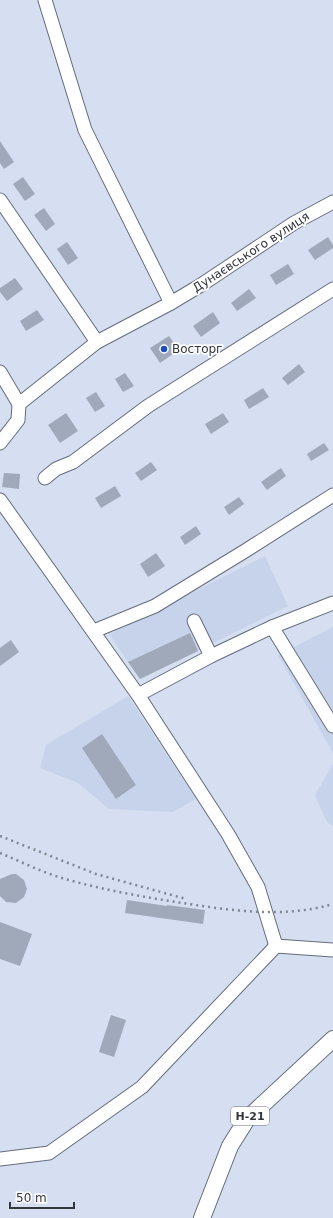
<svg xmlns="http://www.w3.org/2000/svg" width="333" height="1218" font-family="'DejaVu Sans',sans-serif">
	<rect width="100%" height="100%" fill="#d5dff1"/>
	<!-- built -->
	<g fill="#c6d3ea">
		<polygon points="265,556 288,606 140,679 109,634"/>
		<polygon points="333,627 333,753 278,655"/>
		<polygon points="128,696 196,799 173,812 109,809 78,783 40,768 46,745"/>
		<polygon points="333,764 333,826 327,822 315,795"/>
	</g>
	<!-- building -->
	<g fill="#a0a9ba">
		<polygon points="0,141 14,162 4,169 0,163"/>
		<polygon points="23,177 35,194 25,201 13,184"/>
		<polygon points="44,208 55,224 46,231 34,215"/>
		<polygon points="328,237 333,245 333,248 315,260 308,250"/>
		<polygon points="67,242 78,258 68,265 57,249"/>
		<polygon points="288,264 294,274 276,285 270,275"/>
		<polygon points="15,278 23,289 7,301 0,292 0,288"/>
		<polygon points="249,289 256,298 237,311 231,303"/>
		<polygon points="37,310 44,320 26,331 20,321"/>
		<polygon points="213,312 220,323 201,337 193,326"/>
		<polygon points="169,336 179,350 160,363 150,348"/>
		<polygon points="299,364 305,372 288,385 282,378"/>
		<polygon points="125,373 134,386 123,392 115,379"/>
		<polygon points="263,388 269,397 249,409 244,400"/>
		<polygon points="96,392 105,406 95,412 86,398"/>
		<polygon points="66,413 78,431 60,443 48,425"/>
		<polygon points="223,413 229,422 211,434 205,424"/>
		<polygon points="324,443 329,450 311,461 307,454"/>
		<polygon points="151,462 157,470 141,481 135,473"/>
		<polygon points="281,468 286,476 267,490 261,482"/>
		<polygon points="4,473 20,474 19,489 2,487"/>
		<polygon points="115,486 121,496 101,508 95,498"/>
		<polygon points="239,497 244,504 229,515 224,507"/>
		<polygon points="196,526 201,534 185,545 180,537"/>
		<polygon points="156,553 165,566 148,577 140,564"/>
		<polygon points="190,633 198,651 140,679 128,662"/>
		<polygon points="11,640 19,652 0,666 0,648"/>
		<polygon points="102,734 136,785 116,799 82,748"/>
		<polygon points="12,874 16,874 24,880 27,889 24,897 16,903 6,902 0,896 0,879"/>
		<polygon points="127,900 167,906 167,905 205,910 203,924 125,913"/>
		<polygon points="0,922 32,934 20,966 0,959"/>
		<polygon points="111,1015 126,1020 114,1057 99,1052"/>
	</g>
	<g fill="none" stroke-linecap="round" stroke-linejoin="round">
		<!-- minor casing -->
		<g stroke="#646c7c" stroke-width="15">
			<g id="minor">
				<polyline points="45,0 85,130 171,303"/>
				<polyline points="0,200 97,342"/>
				<polyline points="0,372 19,404"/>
				<polyline points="0,443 18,420 19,404 97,342 171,303 201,285 294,223 333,202"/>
				<polyline points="45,478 56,469 73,462 148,406 333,289"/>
				<polyline points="0,500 138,695 228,834 258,887 276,946"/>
				<polyline points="272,627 333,726"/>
				<polyline points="94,631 155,606 245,551 333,495"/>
				<polyline points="211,656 272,627 333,603"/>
				<polyline points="138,695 211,656 194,621"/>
				<polyline points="276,946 333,950"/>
				<polyline points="0,1159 49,1153 142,1087 276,946"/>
			</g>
		</g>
		<!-- major casing -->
		<g stroke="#646c7c" stroke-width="18">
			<polyline id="major" points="202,1218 230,1146 247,1119 333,1039"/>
		</g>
		<!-- minor -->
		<use href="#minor" stroke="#fff" stroke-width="13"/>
		<!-- major -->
		<use href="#major" stroke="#fff" stroke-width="16"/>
		<!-- rail -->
		<g stroke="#7f8692" stroke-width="2.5" stroke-dasharray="2 4" stroke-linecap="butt">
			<polyline points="0,836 96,874 186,899"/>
			<path d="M0,853C20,861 41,872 62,878C99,889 138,896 176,902C227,910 283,919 333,904"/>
		</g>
	</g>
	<!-- markers -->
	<circle fill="#1a50bc" stroke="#fff" stroke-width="1.5" cx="164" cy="349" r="4"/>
	<g text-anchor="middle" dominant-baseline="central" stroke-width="3.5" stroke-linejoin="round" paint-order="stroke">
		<!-- shield labels -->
		<rect fill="#fff" stroke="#707277" stroke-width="1" x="231" y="1107" width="38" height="18" rx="3"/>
		<g font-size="11" font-weight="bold" fill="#32363d">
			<text x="250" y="1116">Н-21</text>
		</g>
		<!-- street labels -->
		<g font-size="12" fill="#32363d" stroke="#fff">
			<text transform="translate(251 252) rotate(-33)">Дунаєвського вулиця</text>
		</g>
		<!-- poi labels -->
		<g font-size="12" fill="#32363d" stroke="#fff" text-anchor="start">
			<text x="172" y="349">Восторг</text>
		</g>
	</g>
	<!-- scale -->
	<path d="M10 1202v6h64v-6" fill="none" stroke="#32363d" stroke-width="2"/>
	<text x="16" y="1202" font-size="12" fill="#32363d" stroke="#ffffff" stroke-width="3" paint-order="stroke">50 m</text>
</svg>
